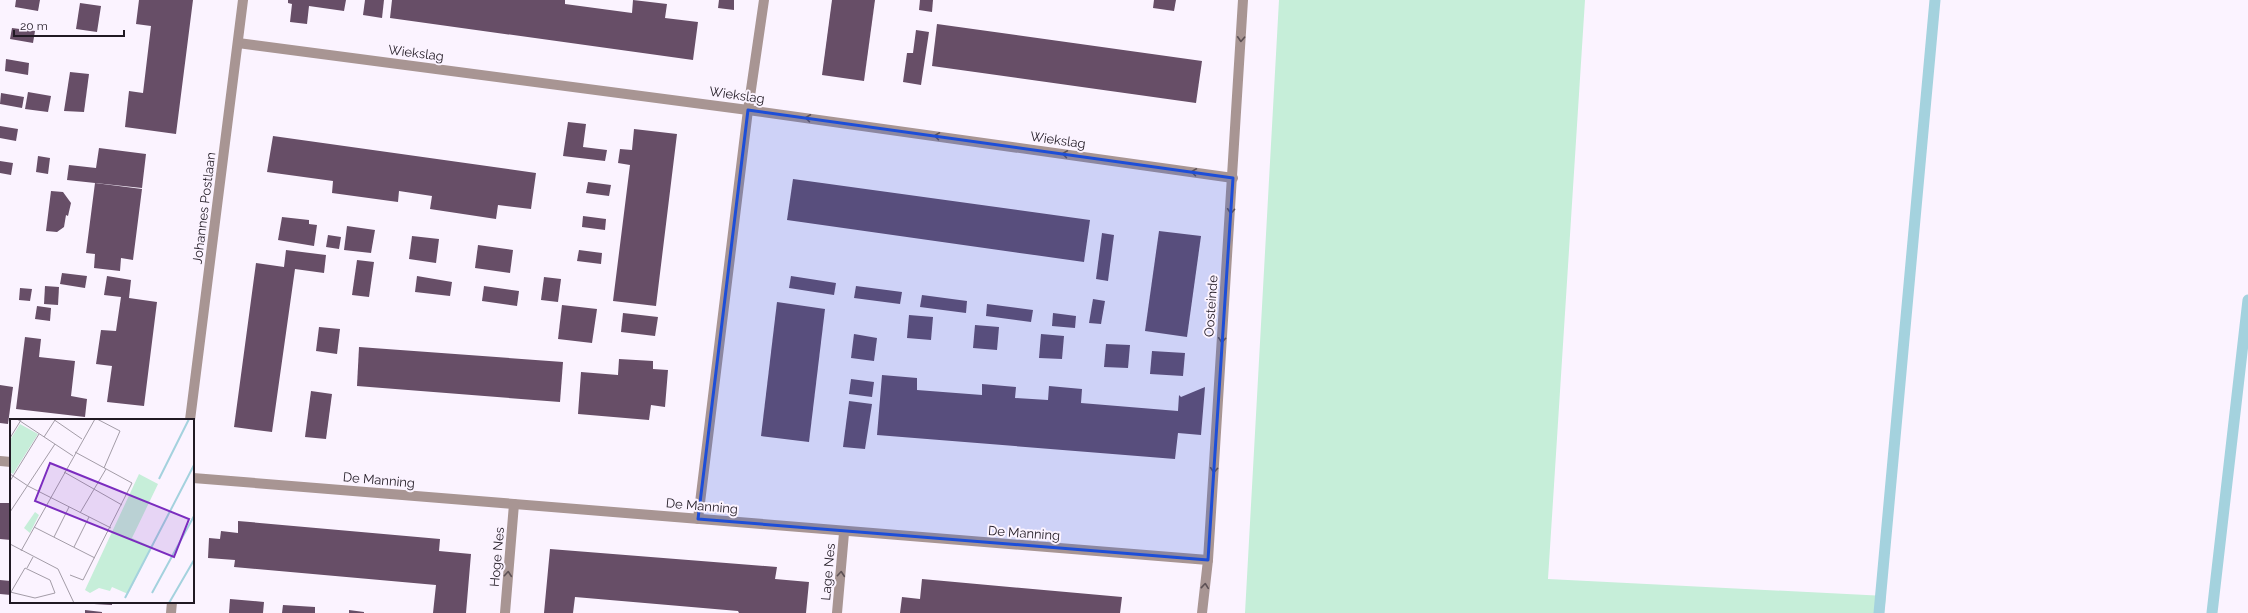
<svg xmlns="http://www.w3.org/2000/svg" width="2248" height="613" font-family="Raleway,sans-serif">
	<rect width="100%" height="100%" fill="#fbf3ff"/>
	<!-- green -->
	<polygon fill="#c6eed9" points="1279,0 1585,0 1548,579 1886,596 1884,613 1245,613"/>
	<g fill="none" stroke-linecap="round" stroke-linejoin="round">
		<!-- stream -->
		<g stroke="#a4d2de" stroke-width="11">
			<polyline points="1879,613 1935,0"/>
			<polyline points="2212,613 2248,300"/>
		</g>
	</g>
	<!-- building -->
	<g fill="#674e67">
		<polygon points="16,0 40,0 38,11 15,7"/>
		<polygon points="139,0 193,0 176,134 125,127 129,91 143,93 151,26 136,24"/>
		<polygon points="288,0 346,0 344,11 309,6 307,24 290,22 292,4 288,3"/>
		<polygon points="365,0 384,0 382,18 363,15"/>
		<polygon points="392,0 565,0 565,4 632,13 633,0 667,4 665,18 698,22 693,60 390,18"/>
		<polygon points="719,0 734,0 734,10 718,8"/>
		<polygon points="832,0 875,0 864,81 822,75"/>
		<polygon points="920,0 933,0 932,12 919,10"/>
		<polygon points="1154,0 1176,0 1174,11 1153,8"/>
		<polygon points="80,3 101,6 97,32 76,29"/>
		<polygon points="937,24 1202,61 1196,103 932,66"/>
		<polygon points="12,28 35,31 33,43 10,39"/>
		<polygon points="916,30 929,32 921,85 903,82 907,53 913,53"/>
		<polygon points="6,59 29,63 28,75 5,71"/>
		<polygon points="70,72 89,74 84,112 64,111"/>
		<polygon points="28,92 51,96 48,112 25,109"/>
		<polygon points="1,93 24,97 22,108 0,104"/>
		<polygon points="568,122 586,124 583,147 607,150 605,161 563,156"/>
		<polygon points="0,126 18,129 16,141 0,138"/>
		<polygon points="634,129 677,134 656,306 613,301 630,165 618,163 620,149 632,150"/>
		<polygon points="273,136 536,173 531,209 498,205 496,219 430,209 432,196 399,191 398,202 332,193 333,181 267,172"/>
		<polygon points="99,148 146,154 142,188 67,180 69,165 96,168"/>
		<polygon points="38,156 50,158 48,174 36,172"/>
		<polygon points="0,161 13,163 11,175 0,173"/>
		<polygon points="793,179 1090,220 1084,262 787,220"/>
		<polygon points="588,182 611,185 609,196 586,193"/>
		<polygon points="95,183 142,189 133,260 121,258 120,271 94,268 95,254 86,253"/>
		<polygon points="51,191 63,192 71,203 68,216 66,215 64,227 57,232 46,231"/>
		<polygon points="583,216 606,219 605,230 582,227"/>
		<polygon points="282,217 309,220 309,224 317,225 314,246 278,240"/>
		<polygon points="347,226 375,230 371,253 344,250"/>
		<polygon points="1159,231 1201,236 1187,337 1145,331"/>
		<polygon points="1102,233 1114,235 1108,281 1096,279"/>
		<polygon points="328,235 341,237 339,249 326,247"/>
		<polygon points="412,236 439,239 436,263 409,259"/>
		<polygon points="478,245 513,250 510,273 475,268"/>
		<polygon points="286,250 326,255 324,273 295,269 272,432 234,427 256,263 284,267"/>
		<polygon points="579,250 602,253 601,264 577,261"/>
		<polygon points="357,260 374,262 369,297 352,295"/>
		<polygon points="62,273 87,276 85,288 60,284"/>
		<polygon points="107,276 131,280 129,298 157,302 144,406 107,402 112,366 96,364 101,330 116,331 121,297 104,295"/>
		<polygon points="417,276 452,282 450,296 415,292"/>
		<polygon points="791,276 836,283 834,295 789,288"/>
		<polygon points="544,277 561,279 558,302 541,300"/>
		<polygon points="45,286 59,287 58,305 44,304"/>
		<polygon points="484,286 519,291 517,306 482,301"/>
		<polygon points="856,286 902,292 900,304 854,298"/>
		<polygon points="20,288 32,289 30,301 19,300"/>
		<polygon points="922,295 967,301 966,313 920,307"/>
		<polygon points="1093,299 1105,301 1101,324 1089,323"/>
		<polygon points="777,302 825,309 809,442 761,436"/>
		<polygon points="987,304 1033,310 1031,322 986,316"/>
		<polygon points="562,305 597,309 592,343 558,339"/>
		<polygon points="37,306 51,308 50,321 35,319"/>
		<polygon points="623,313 658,317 655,336 621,332"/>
		<polygon points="1053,313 1076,316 1075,328 1052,326"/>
		<polygon points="909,315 933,317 931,340 907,338"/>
		<polygon points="975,325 999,327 997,350 973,348"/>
		<polygon points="319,327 340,329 337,354 316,351"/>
		<polygon points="854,334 877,338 874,361 851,358"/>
		<polygon points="1041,334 1064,336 1062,359 1039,358"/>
		<polygon points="25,337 41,339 39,357 75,361 71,396 87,399 85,417 16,409"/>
		<polygon points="1106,344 1130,345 1128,368 1104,367"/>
		<polygon points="359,347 563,362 560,402 357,386"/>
		<polygon points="1152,351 1185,353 1183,376 1150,374"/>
		<polygon points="619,359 653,361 653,369 668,370 665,407 651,405 649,420 578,414 581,372 618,375"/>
		<polygon points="882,375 917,378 917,390 982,395 982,384 1016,387 1015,398 1048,400 1049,386 1082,389 1081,403 1178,411 1179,395 1181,397 1205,387 1201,435 1178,433 1175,459 877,435"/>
		<polygon points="851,379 874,382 872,397 849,394"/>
		<polygon points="0,385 13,387 8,424 0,423"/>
		<polygon points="311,391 332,394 326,439 305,437"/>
		<polygon points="849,401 872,404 865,449 843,447"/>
		<polygon points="0,503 11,503 11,540 0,539"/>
		<polygon points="238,521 440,539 439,551 471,554 466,613 433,613 436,585 234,567 235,560 208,558 209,538 220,539 221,531 238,533"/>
		<polygon points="550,549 777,567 775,579 809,582 806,613 739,613 738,611 575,597 573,613 544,613"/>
		<polygon points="922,579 1122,597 1120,613 900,613 902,597 920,599"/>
		<polygon points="0,580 11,581 11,595 0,594"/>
		<polygon points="230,599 264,602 263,613 229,613"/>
		<polygon points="94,602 112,602 112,605 94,604"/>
		<polygon points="283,605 315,607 315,613 282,613"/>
		<polygon points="85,610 102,612 102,613 85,613"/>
		<polygon points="349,610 364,612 364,613 349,613"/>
	</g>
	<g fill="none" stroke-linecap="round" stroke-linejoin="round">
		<!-- minor -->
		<g stroke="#a89593" stroke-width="10">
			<polyline points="238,43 748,110 1233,178"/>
			<polyline points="190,420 243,0"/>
			<polyline points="0,461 11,462"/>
			<path d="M193,478C531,505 869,535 1208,560"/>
			<polyline points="698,519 748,110 764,0"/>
			<polyline points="171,613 172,602"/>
			<polyline points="505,613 514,504"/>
			<polyline points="837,613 844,533"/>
			<polyline points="1202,613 1208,560 1243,0"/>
		</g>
	</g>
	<!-- one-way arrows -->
	<defs><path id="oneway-chevron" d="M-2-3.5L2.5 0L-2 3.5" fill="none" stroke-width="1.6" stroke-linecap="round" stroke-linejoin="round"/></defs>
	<g stroke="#5d5155">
		<use href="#oneway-chevron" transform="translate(1241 39) rotate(93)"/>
		<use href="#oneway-chevron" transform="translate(808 118) rotate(-172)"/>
		<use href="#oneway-chevron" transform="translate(937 136) rotate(-172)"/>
		<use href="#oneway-chevron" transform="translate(1065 154) rotate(-172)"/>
		<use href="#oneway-chevron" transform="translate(1194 172) rotate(-172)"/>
		<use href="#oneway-chevron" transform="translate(1231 211) rotate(94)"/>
		<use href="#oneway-chevron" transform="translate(1222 340) rotate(94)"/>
		<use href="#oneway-chevron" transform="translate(1214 470) rotate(94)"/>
		<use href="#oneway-chevron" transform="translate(508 574) rotate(-85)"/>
		<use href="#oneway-chevron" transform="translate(841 574) rotate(-85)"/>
		<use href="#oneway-chevron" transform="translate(1205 586) rotate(-84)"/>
	</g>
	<!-- marked area -->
	<path fill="#1d4ed8" fill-opacity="0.2" stroke="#1d4ed8" stroke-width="3" stroke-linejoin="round" d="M748,110L1233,178L1208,560L698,519Z"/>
	<g text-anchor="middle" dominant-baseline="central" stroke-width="4" stroke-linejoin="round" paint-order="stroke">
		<!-- street labels -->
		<g font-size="13" fill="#201923" stroke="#fbf3ff">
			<text transform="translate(416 53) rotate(7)">Wiekslag</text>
			<text transform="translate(737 95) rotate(8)">Wiekslag</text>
			<text transform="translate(1058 140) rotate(8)">Wiekslag</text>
			<text transform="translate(204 208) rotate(-83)">Johannes Postlaan</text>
			<text transform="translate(1211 306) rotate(-86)">Oosteinde</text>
			<text transform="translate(379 480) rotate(5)">De Manning</text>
			<text transform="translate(702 506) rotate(5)">De Manning</text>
			<text transform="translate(1024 533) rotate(4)">De Manning</text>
			<text transform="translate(497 557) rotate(-85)">Hoge Nes</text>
			<text transform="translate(828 572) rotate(-85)">Lage Nes</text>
		</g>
	</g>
	<!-- overview -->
	<g transform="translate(10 419)">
		<rect width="184" height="184" fill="#fbf3ff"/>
		<path d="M10,5L28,15L3,55L0,53V21ZM129,55L148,65L122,119L142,128L118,175L102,168L100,172L89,169L80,174L75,171ZM25,93L29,96L20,114L14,109Z" fill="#c6eed9"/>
		<path fill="none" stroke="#a4d2de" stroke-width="2" d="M149,60L179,0M142,174L184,97M115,179L184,46M159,184L184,141"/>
		<path fill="none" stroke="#a39ca7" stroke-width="1" d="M7,0L63,37M43,0L72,20M87,0L110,12L94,49M34,18L45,1M0,19L11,1M54,53L112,86M0,55L18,67L101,109M0,62L29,15M0,93L45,25M70,94L96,50M24,108L85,139M44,118L59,88M0,125L48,150L64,184M64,128L79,98M11,132L85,0M17,149L23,138M60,156L73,161L122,64L65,33M0,173L25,179L45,174L40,161L15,149L1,173"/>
		<path fill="#7b2cbf" fill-opacity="0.15" stroke="#7b2cbf" stroke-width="2" d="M40,44L179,100L164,138L25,82Z"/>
		<rect width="184" height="184" fill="none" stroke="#201923" stroke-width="2"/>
	</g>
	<!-- scale -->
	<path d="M14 30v6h110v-6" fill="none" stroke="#201923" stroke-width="2"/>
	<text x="20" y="30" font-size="12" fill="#201923" stroke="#fbf3ff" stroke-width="3" paint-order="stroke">20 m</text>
</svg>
